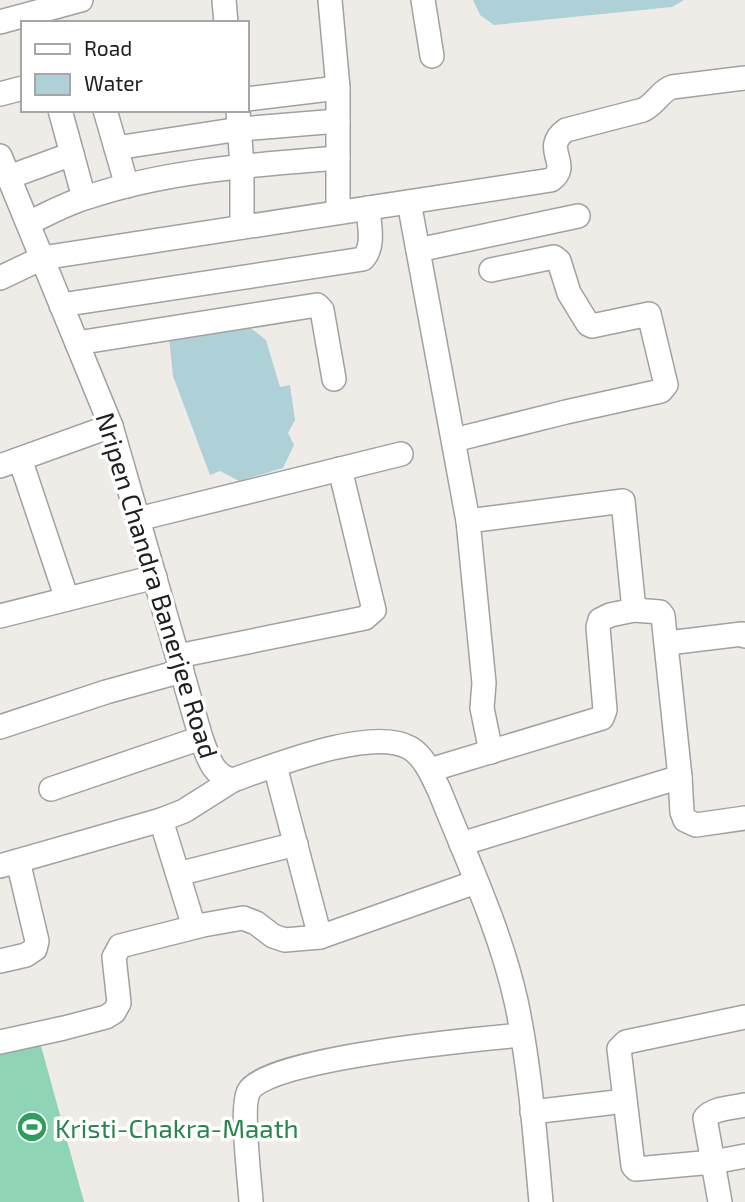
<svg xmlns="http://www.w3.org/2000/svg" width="745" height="1202" font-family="'Exo 2',sans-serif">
	<rect width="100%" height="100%" fill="#efece8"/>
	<!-- pitch -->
	<polygon fill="#90d4b6" points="41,1046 84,1202 0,1202 0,1052"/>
	<!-- water -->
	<g fill="#aed0d7">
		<polygon points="473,0 684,0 672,7 494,25 480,15"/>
		<polygon points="243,322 266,340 280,387 290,385 295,420 288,433 294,445 283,468 239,481 220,471 210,475 173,376 169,337"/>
	</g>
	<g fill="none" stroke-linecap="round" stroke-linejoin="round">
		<!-- minor casing -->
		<g stroke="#a1a1a1" stroke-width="26">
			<g id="minor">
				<polyline points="224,0 226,23"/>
				<polyline points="330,0 338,88 338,212"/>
				<polyline points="423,0 432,56"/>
				<polyline points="0,22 81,0"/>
				<polyline points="0,94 23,88"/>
				<polyline points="247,99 338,88"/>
				<polyline points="60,110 84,198"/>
				<polyline points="105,110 127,186"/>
				<polyline points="238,110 242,166 242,227"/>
				<polyline points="116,148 240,129 338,121"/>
				<path d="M0,156L111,426L201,738C208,756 212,776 233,780C273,766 372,726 410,748C424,756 433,777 440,792C467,860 500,929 516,1001C530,1066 535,1136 541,1202"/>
				<polyline points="9,177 72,154"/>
				<polyline points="409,202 468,521 484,683 482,708 491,752"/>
				<path d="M28,223C48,214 67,203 88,197C168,170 254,165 338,158"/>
				<polyline points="418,250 578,216"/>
				<path d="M0,278L42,258L551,180C573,164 540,149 566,130L643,110C655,105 660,91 672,87L745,78"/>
				<path d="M61,305L363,259C375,246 369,225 368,208"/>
				<polyline points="77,343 317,305 322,310 334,379"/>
				<polyline points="454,440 566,412 661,391 666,385 649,314 592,326 588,324 569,293 559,261 554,257 491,270"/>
				<polyline points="20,459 67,599"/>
				<polyline points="0,466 111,426"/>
				<polyline points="138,519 401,454"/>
				<polyline points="468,521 623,501 634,610 660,612 663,616 680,777 682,812 685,820 696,825 745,818"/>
				<polyline points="0,616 155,577"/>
				<polyline points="668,643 742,634 745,636"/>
				<polyline points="178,656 365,618 374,610 340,469"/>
				<polyline points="0,727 106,692 182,671"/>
				<polyline points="275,766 320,937"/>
				<polyline points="430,770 602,718 605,710 598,627 600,620 610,615 634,610"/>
				<polyline points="51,789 201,738"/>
				<polyline points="161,820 194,927"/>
				<polyline points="461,844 680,777"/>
				<polyline points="0,866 161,820 184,811 233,780"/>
				<polyline points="178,874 296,844"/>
				<polyline points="0,961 26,955 35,949 37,941 18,861"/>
				<polyline points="745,1017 626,1042 619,1049 633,1166 636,1169 713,1162 745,1156"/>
				<polyline points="0,1042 64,1028 106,1017 114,1012 119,1003 114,957 120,946 203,925 243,918 256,923 273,936 285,940 320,937 476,882"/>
				<polyline points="532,1112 625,1101"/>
				<path d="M251,1202C250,1181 240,1106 249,1091C267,1058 478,1039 522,1035"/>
				<path d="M720,1202L705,1118C713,1108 732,1108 745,1105"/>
			</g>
		</g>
		<!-- minor -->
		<use href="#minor" stroke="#fff" stroke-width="23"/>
	</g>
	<!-- icons -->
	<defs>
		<g id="stadium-disc" transform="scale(1.575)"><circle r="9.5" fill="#2e9e5b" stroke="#fff"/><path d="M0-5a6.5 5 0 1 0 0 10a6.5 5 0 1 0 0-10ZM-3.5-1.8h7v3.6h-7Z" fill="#fff"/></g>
	</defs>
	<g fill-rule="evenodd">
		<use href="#stadium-disc" x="32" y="1127"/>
	</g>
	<g text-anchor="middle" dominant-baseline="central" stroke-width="7" stroke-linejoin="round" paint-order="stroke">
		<!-- street labels -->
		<g font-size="26" fill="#202020" stroke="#fff">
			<text transform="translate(158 585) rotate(73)">Nripen Chandra Banerjee Road</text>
		</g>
		<!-- leisure labels -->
		<g font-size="26" fill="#27864d" stroke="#fff" text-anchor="start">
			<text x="55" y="1127">Kristi-Chakra-Maath</text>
		</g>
	</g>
	<!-- legend -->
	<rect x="21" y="21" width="228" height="91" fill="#ffffff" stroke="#a6a6a6" stroke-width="2"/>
	<rect x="35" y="44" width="35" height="10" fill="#ffffff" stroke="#a6a6a6" stroke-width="2"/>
	<text x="84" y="56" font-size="21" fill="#202020">Road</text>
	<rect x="35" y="74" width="35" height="21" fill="#aed0d7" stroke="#a6a6a6" stroke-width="2"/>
	<text x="84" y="91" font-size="21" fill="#202020">Water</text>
</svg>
